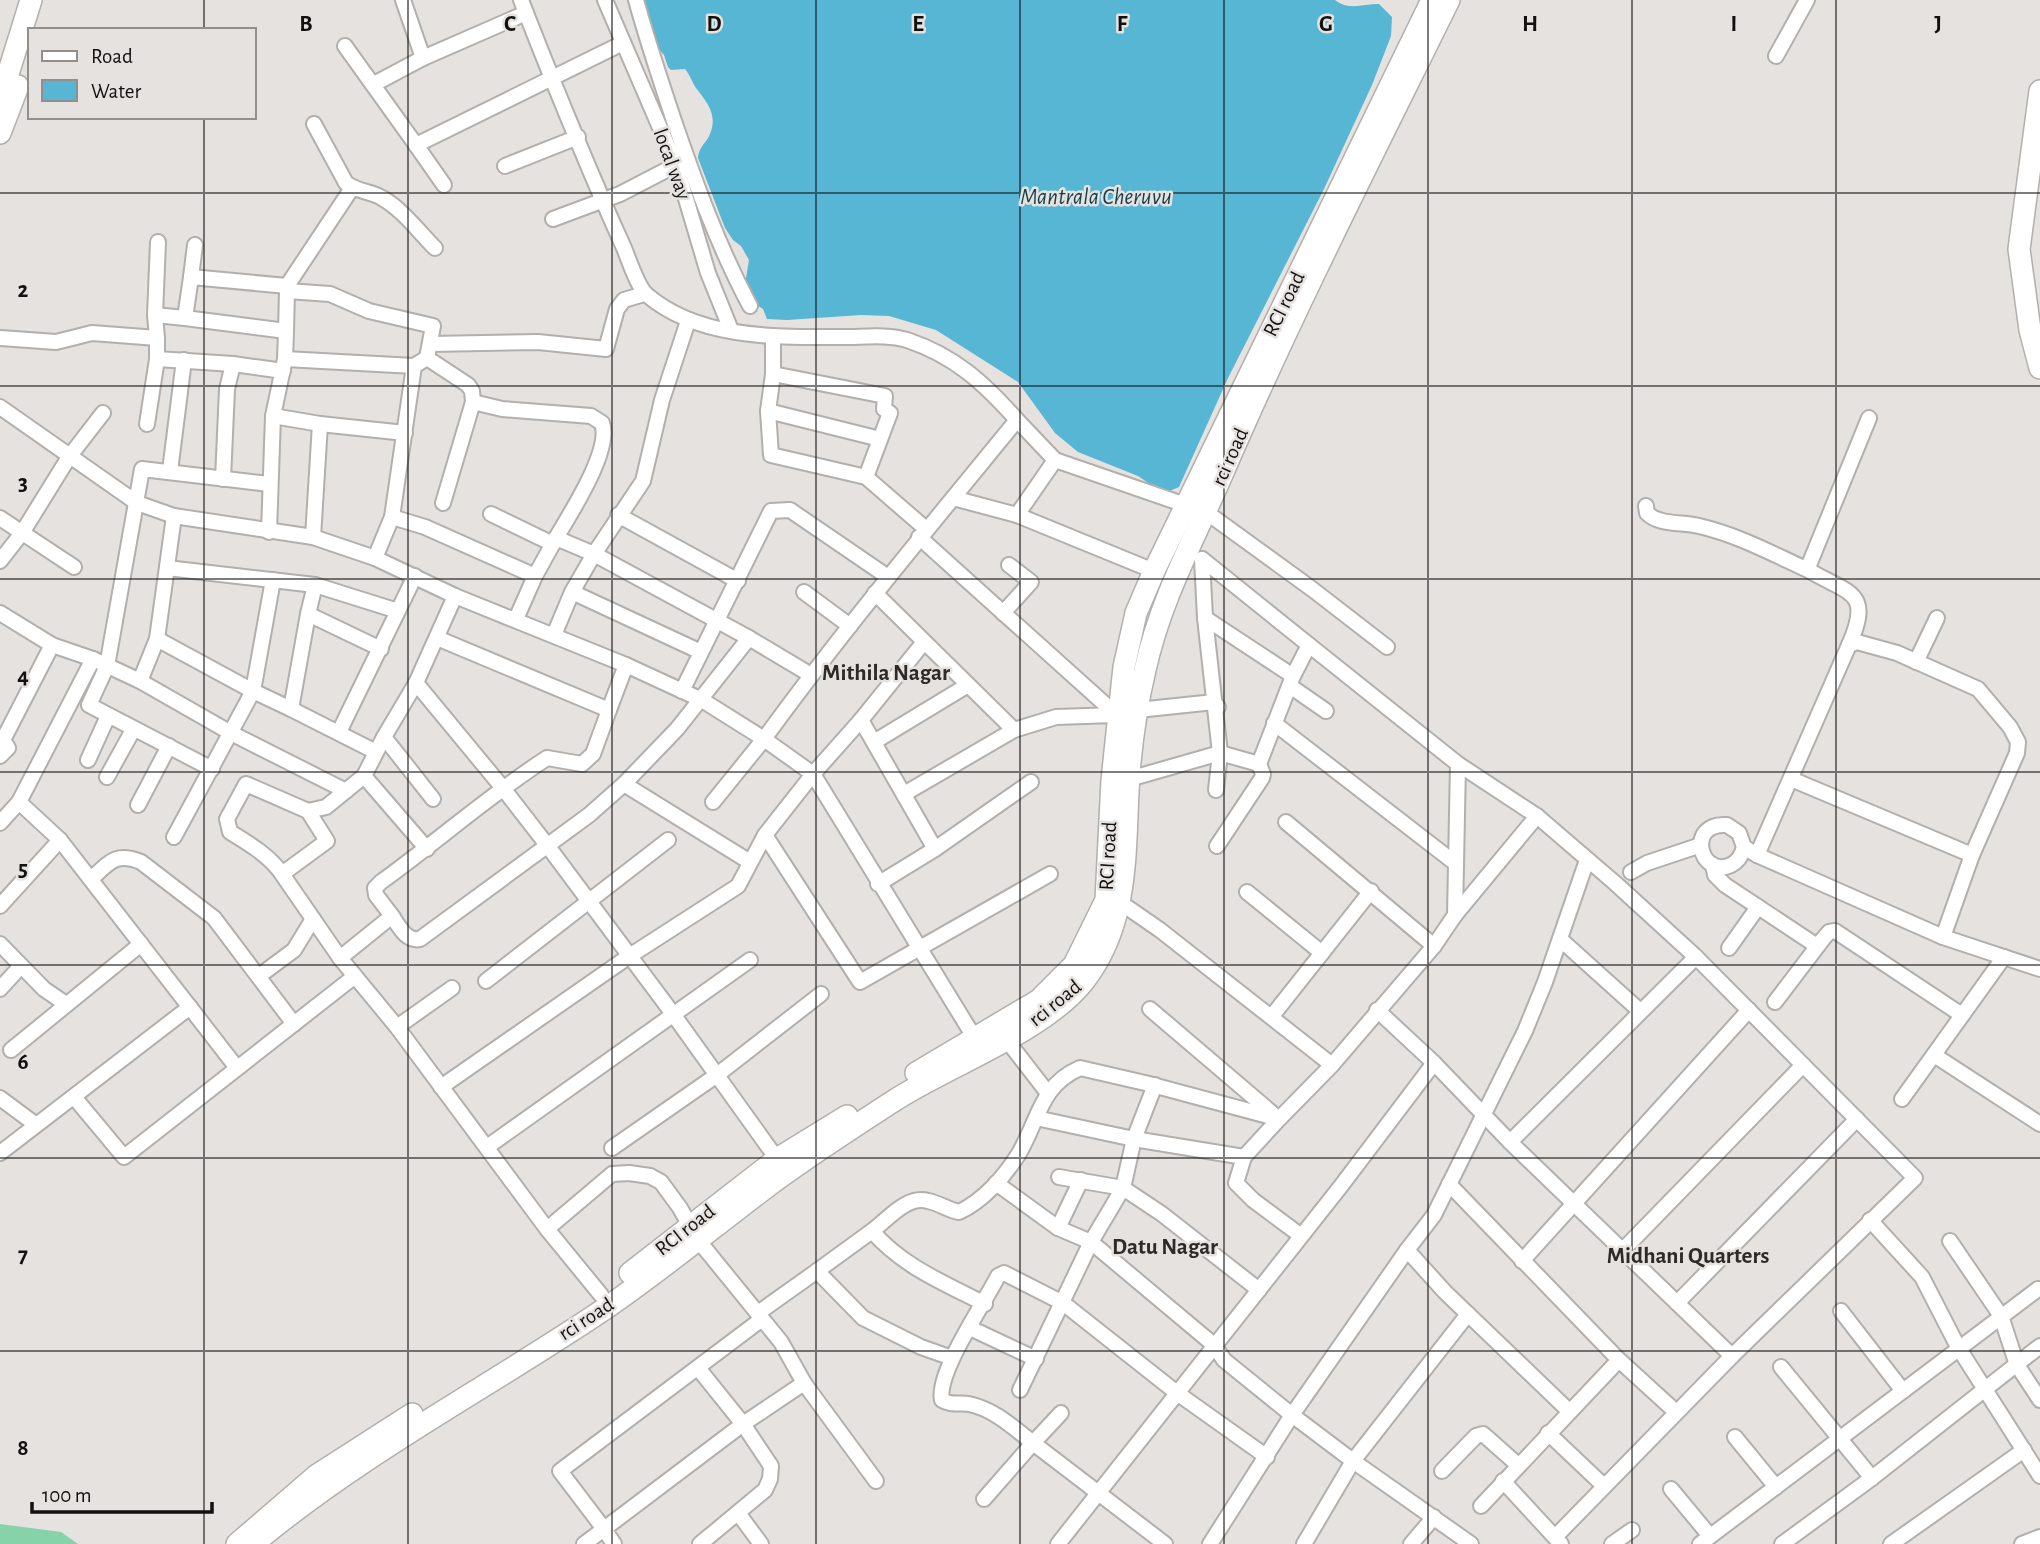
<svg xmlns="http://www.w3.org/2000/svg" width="2040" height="1544" font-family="'Alegreya Sans',sans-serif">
	<rect width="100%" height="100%" fill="#e6e2df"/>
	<!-- green -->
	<polygon fill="#86d3aa" points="0,1524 61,1532 78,1544 0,1544"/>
	<!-- water -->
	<path fill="#57b6d4" d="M640,0H1335C1349,11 1362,4 1379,4L1392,17L1391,36L1372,85L1324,189L1228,378L1179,487L1167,492L1159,490L1138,476L1078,452L1055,433L1018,382L936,330L889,316L861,315L787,320L767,319L763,309L751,301L745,284L749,260L741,246L733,240L725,228L698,158C699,146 706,144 710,134C718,115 707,102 696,88C692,82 690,75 685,69L671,70L668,67L664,55L654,43Z"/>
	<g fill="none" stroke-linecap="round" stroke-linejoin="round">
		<!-- street casing -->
		<g stroke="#b2afac" stroke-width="18">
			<g id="street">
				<polyline points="403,0 423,58"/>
				<polyline points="521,0 526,13"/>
				<polyline points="605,0 676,165 708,273 731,330"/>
				<path d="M636,0C647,40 660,79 673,118C695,182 718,246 750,306"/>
				<polyline points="345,46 416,145 623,43"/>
				<polyline points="1776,56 1807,0"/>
				<path d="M374,84L423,58L526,13C557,92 589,171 624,248C629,260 638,288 647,295C700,340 778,337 844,337C864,337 888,334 907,340C955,356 984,383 1017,420"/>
				<path d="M314,124L346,183C357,192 371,191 382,198C402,209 419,232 435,248"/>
				<polyline points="416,145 444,185"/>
				<polyline points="505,166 578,137"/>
				<polyline points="553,219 620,194 676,165"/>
				<polyline points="191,277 195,245"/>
				<polyline points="287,286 352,188"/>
				<polyline points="155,315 158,242"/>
				<polyline points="185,318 286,331 287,291"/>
				<polyline points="773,337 773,374 768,411 771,455 866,477 926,529"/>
				<polyline points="0,338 56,342 92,333 157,338 155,315 185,318 191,277 287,286 287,291 330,294 369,311 433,326 427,358 414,366 392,517 375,558"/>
				<polyline points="157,338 157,359 233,364 283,371"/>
				<polyline points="430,344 538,342 606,349 617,309 624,300 644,294"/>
				<polyline points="427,358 468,385 472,391 473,402"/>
				<polyline points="285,359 414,366"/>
				<polyline points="773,374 885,396 884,409 890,413 866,477"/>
				<path d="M0,407L137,503L174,516L313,537L375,558L455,596L626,665L702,700L764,739C844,629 931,525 1017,420L1055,460L1206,512L1312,589L1387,647"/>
				<polyline points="768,411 880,439"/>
				<polyline points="273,416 320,424 405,433"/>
				<polyline points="147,424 157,359"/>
				<polyline points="170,471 184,360"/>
				<polyline points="223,479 227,389 233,364"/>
				<polyline points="953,498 1017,515 1154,571"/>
				<path d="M443,503L473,402L502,409L591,416L602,423C612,450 570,514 556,538"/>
				<path d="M1646,506L1647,513C1658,525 1682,522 1699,526C1738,535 1773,554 1810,571"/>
				<polyline points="491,514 553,544"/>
				<polyline points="618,515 738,581"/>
				<polyline points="1017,515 1055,460"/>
				<polyline points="392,517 425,527 535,576"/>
				<polyline points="0,518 74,567"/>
				<polyline points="269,532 273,416 285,359 286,331"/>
				<polyline points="313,537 320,424"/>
				<polyline points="919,537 1118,716"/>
				<polyline points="1202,559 1205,618 1220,753 1216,790"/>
				<polyline points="1202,559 1309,645"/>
				<polyline points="0,561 22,533 69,457 103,413"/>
				<polyline points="167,568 315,585 398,611"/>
				<polyline points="572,592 701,652"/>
				<polyline points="804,592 850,626"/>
				<polyline points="875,593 1014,730"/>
				<polyline points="0,613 52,645 93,659 140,681 231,733 346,791"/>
				<polyline points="1003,613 1031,582 1009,565"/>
				<polyline points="308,614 315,585"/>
				<polyline points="1205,618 1293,676"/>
				<polyline points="516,619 535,576 556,538 594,554 749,638"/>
				<polyline points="554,635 572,592 594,554 643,481 662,400 688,321"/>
				<polyline points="437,638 609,710 626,665"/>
				<polyline points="157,639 253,691 291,709"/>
				<path d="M1849,645C1873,591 1849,594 1810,571L1809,565L1869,418"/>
				<polyline points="1916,662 1937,618"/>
				<polyline points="140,681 157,639 174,516"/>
				<polyline points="416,683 502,787 547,845 673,1014 777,1159"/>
				<polyline points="1290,686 1326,711"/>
				<polyline points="682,691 771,511 790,510 888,577"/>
				<polyline points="1138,710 1214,702 1218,707"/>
				<polyline points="861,720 935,849"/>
				<polyline points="1274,723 1455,863"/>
				<polyline points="339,732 415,576"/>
				<polyline points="384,737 433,799"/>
				<polyline points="874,742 968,685"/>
				<polyline points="376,752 291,709 308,614 381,649"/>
				<polyline points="0,756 8,748 3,740 52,645"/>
				<polyline points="88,760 108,716"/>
				<polyline points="212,769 89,705 107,666 142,469 269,484"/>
				<polyline points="364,776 427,849"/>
				<polyline points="107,777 133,730"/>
				<polyline points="1129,779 1220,753 1259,764 1293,676 1309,645 1458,764 1537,816 1615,883 1696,957 1915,1178 1732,1356 1556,1536"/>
				<polyline points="1791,779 1972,855"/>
				<polyline points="624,784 750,862"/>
				<polyline points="904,794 1014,730 1056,717 1115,715"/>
				<polyline points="19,802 60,840 237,1068"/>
				<polyline points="713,802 764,739 813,774 974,1037"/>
				<polyline points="138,805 169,746"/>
				<polyline points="308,811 326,807 364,776 384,737 416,683 455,596"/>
				<polyline points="1286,822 1434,946"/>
				<polyline points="0,823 19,802 93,659"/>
				<polyline points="765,835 860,982 1050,874"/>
				<polyline points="174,837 253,691 273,580"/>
				<polyline points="1217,846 1262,778 1263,774 1259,764"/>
				<path d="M1744,847C1742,855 1739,861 1731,865C1700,879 1685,822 1727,825L1739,833L1744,847L1757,855L1943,937L2040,969"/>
				<polyline points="1757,855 1849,645 1857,642 1897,653 1978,689 2010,727 2018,742 2017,753 1972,855 1943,937"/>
				<polyline points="1713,865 1715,875 1725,885 1817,946"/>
				<polyline points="1631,872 1647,863 1701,845"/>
				<path d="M282,874L327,841L308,811L246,784L227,819L230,832C248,843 270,856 282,874L340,958L397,1027L547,1229L601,1295"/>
				<path d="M91,879C110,862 115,852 141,862L214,918L294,1024"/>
				<polyline points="878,884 935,849 1031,782"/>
				<polyline points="1247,892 1322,953"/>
				<polyline points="1112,901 1121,903 1160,930 1332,1065"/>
				<polyline points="0,906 60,840"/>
				<polyline points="1455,915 1537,816"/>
				<path d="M392,916C399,926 406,942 420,939L589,815L624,784L677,729L749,638L811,675"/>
				<polyline points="1560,939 1640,1011"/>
				<polyline points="0,944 44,989 66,1004"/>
				<polyline points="1729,948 1758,907"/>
				<path d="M340,958L392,916L376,895L375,888L381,882C438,841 488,796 547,758L582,764L593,754L609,710"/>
				<polyline points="259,976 294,950 313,919"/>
				<polyline points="486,981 668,840"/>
				<polyline points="0,989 20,967"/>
				<polyline points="1775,1002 1823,939 1829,932 1835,931 1962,1015"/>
				<polyline points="1150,1009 1279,1119 1244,1157 1236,1183 1253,1200 1300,1235"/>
				<polyline points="1377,1010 1434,1063 1510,1142 1732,1356"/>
				<polyline points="1272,1016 1371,891"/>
				<polyline points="397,1027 452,988"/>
				<polyline points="1006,1039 1047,1092"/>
				<polyline points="11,1050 141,944"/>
				<polyline points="1934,1055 2040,1124"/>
				<polyline points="441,1087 628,957 738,886 765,835 813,774 861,720 924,642"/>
				<polyline points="74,1097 124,1157 355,976"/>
				<polyline points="0,1098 35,1124"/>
				<polyline points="1902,1099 2004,957"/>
				<polyline points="1036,1118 1134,1139 1244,1157"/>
				<polyline points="1510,1142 1696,957"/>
				<polyline points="487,1147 750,960"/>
				<polyline points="612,1148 717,1075 821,994"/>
				<polyline points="0,1153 190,1007"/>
				<polyline points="1059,1177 1123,1188 1134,1139 1155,1085"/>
				<polyline points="996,1183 1058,1228 1091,1242 1214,1345 1224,1360 1292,1415 1353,1461 1471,1544"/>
				<polyline points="1449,1184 1619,1360 1676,1412"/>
				<polyline points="1870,1220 1922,1277 1958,1347 2040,1476"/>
				<polyline points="1058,1228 1081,1180"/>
				<polyline points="547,1229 612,1174 629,1173 650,1176 661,1182 680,1208 698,1240 781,1342 804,1383 743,1424 604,1529 614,1544"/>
				<path d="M872,1231C888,1219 907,1195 928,1201C939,1203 948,1210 959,1212C983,1201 1004,1177 1018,1155C1039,1121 1039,1086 1080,1068L1145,1083L1279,1119L1332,1065L1434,946L1455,915L1458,764"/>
				<polyline points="1950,1241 2001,1316 2017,1365 2040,1400"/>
				<polyline points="1407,1250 1445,1292 1569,1411"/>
				<polyline points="1622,1251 1803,1065"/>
				<polyline points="1522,1261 1749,1010"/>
				<path d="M817,1271L872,1231C902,1266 944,1283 985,1304"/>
				<polyline points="1677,1303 1857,1119"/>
				<polyline points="1841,1311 1903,1391"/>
				<polyline points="758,1313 817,1271 863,1318 921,1347 952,1358"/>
				<polyline points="970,1328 1036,1359"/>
				<polyline points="1781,1367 1872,1478"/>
				<polyline points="698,1368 743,1424 771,1466 770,1479 765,1490 700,1544"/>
				<polyline points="804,1383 876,1481"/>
				<polyline points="1020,1390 1091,1242 1123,1188 1162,1214 1259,1290"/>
				<path d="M1061,1413L1033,1443C1014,1428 994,1409 969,1404C959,1402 951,1406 942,1400C936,1373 984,1304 998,1276L1004,1273L1063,1303L1177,1393L1267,1457"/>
				<polyline points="1548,1433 1604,1486"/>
				<polyline points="1735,1437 1776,1487"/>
				<polyline points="1442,1471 1476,1436 1483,1434 1518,1465"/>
				<polyline points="1503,1481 1561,1544"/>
				<polyline points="1671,1489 1710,1536"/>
				<polyline points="984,1499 1033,1443 1165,1544"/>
				<polyline points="1481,1506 1619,1360"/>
				<polyline points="738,1513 761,1544"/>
				<polyline points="584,1544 604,1529 560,1471 762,1319"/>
				<polyline points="1058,1544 1341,1186 1434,1063"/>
				<polyline points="1210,1544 1292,1415 1407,1250 1434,1215 1525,1031 1545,982 1587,860"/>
				<polyline points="1304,1544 1353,1461 1468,1314"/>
				<polyline points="1411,1544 1434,1517"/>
				<polyline points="1612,1544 1632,1530"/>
				<polyline points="1700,1544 2038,1289"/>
				<polyline points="1782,1544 1872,1478 2040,1346"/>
				<polyline points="1891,1544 2024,1450"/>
				<polyline points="2022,1544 2040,1537"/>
			</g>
		</g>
		<!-- secondary casing -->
		<g stroke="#b2afac" stroke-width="24">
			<g id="secondary">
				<polyline points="2040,91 2019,249 2030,330 2040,368"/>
				<polyline points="0,100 31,0"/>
				<polyline points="0,133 18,86"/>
				<polyline points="916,1073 1039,1000 1074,965 1106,900 1112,780 1124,667 1136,613 1154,571 1432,0"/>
				<polyline points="630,1273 777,1159 847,1116"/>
				<polyline points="237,1544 317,1475 412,1414"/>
				<path d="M253,1544C362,1453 489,1387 606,1308C660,1271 711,1229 764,1189C805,1158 849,1130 892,1102C948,1065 1043,1033 1084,981C1134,917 1123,837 1130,762C1133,731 1138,699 1145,670C1160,601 1193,541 1221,477C1291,315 1371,158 1449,0"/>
			</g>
		</g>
		<!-- street -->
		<use href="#street" stroke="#fff" stroke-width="14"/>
		<!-- secondary -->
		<use href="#secondary" stroke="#fff" stroke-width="21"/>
	</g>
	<!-- grid -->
	<path fill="none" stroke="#121110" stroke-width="2" stroke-opacity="0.55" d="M204,0V30M408,0V1544M612,0V1544M816,0V1544M1020,0V1544M1224,0V1544M1428,0V1544M1632,0V1544M1836,0V1544M204,117V1544M0,193H2040M0,386H2040M0,579H2040M0,772H2040M0,965H2040M0,1158H2040M0,1351H2040"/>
	<g text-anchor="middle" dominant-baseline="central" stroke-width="5" stroke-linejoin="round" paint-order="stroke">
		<!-- street labels -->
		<g font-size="21" fill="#121110" stroke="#e6e2df">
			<text transform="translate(672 164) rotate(70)">local way</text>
			<text transform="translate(1284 304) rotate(-64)">RCI road</text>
			<text transform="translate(1230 457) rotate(-66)">rci road</text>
			<text transform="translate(1108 856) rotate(-87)">RCI road</text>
			<text transform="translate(1055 1003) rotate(-39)">rci road</text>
			<text transform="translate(685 1230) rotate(-38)">RCI road</text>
			<text transform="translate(586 1319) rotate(-33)">rci road</text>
		</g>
		<!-- water labels -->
		<g font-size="23" font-style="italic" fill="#133e4b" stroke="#e6e2df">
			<text x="1096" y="197">Mantrala Cheruvu</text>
		</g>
		<!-- neighbourhood labels -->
		<g font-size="23" font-weight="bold" fill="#2d2a28" stroke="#e6e2df">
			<text x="886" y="673">Mithila Nagar</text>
			<text x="1165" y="1247">Datu Nagar</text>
			<text x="1688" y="1256">Midhani Quarters</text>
		</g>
	</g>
	<g font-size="23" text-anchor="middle" font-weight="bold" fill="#121110" stroke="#e6e2df" stroke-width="5" stroke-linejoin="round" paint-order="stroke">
		<text x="306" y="31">B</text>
		<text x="510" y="31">C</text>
		<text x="714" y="31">D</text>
		<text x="918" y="31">E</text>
		<text x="1122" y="31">F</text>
		<text x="1326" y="31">G</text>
		<text x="1530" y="31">H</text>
		<text x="1734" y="31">I</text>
		<text x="1938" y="31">J</text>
		<text x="23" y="297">2</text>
		<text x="23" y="490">3</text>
		<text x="23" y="683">4</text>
		<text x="23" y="876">5</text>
		<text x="23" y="1069">6</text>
		<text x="23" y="1262">7</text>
		<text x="23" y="1455">8</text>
	</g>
	<!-- legend -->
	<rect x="28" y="28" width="228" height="91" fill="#e6e2df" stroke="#918e8c" stroke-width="2"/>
	<rect x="42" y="51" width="35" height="10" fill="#ffffff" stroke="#918e8c" stroke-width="2"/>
	<text x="91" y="63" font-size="21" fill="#121110">Road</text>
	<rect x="42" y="80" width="35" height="21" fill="#57b6d4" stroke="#918e8c" stroke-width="2"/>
	<text x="91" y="98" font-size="21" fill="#121110">Water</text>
	<!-- scale -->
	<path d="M32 1502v10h180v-10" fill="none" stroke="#121110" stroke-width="3.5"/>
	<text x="42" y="1502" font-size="21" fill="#121110" stroke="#e6e2df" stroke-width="5" paint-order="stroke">100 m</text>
</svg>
